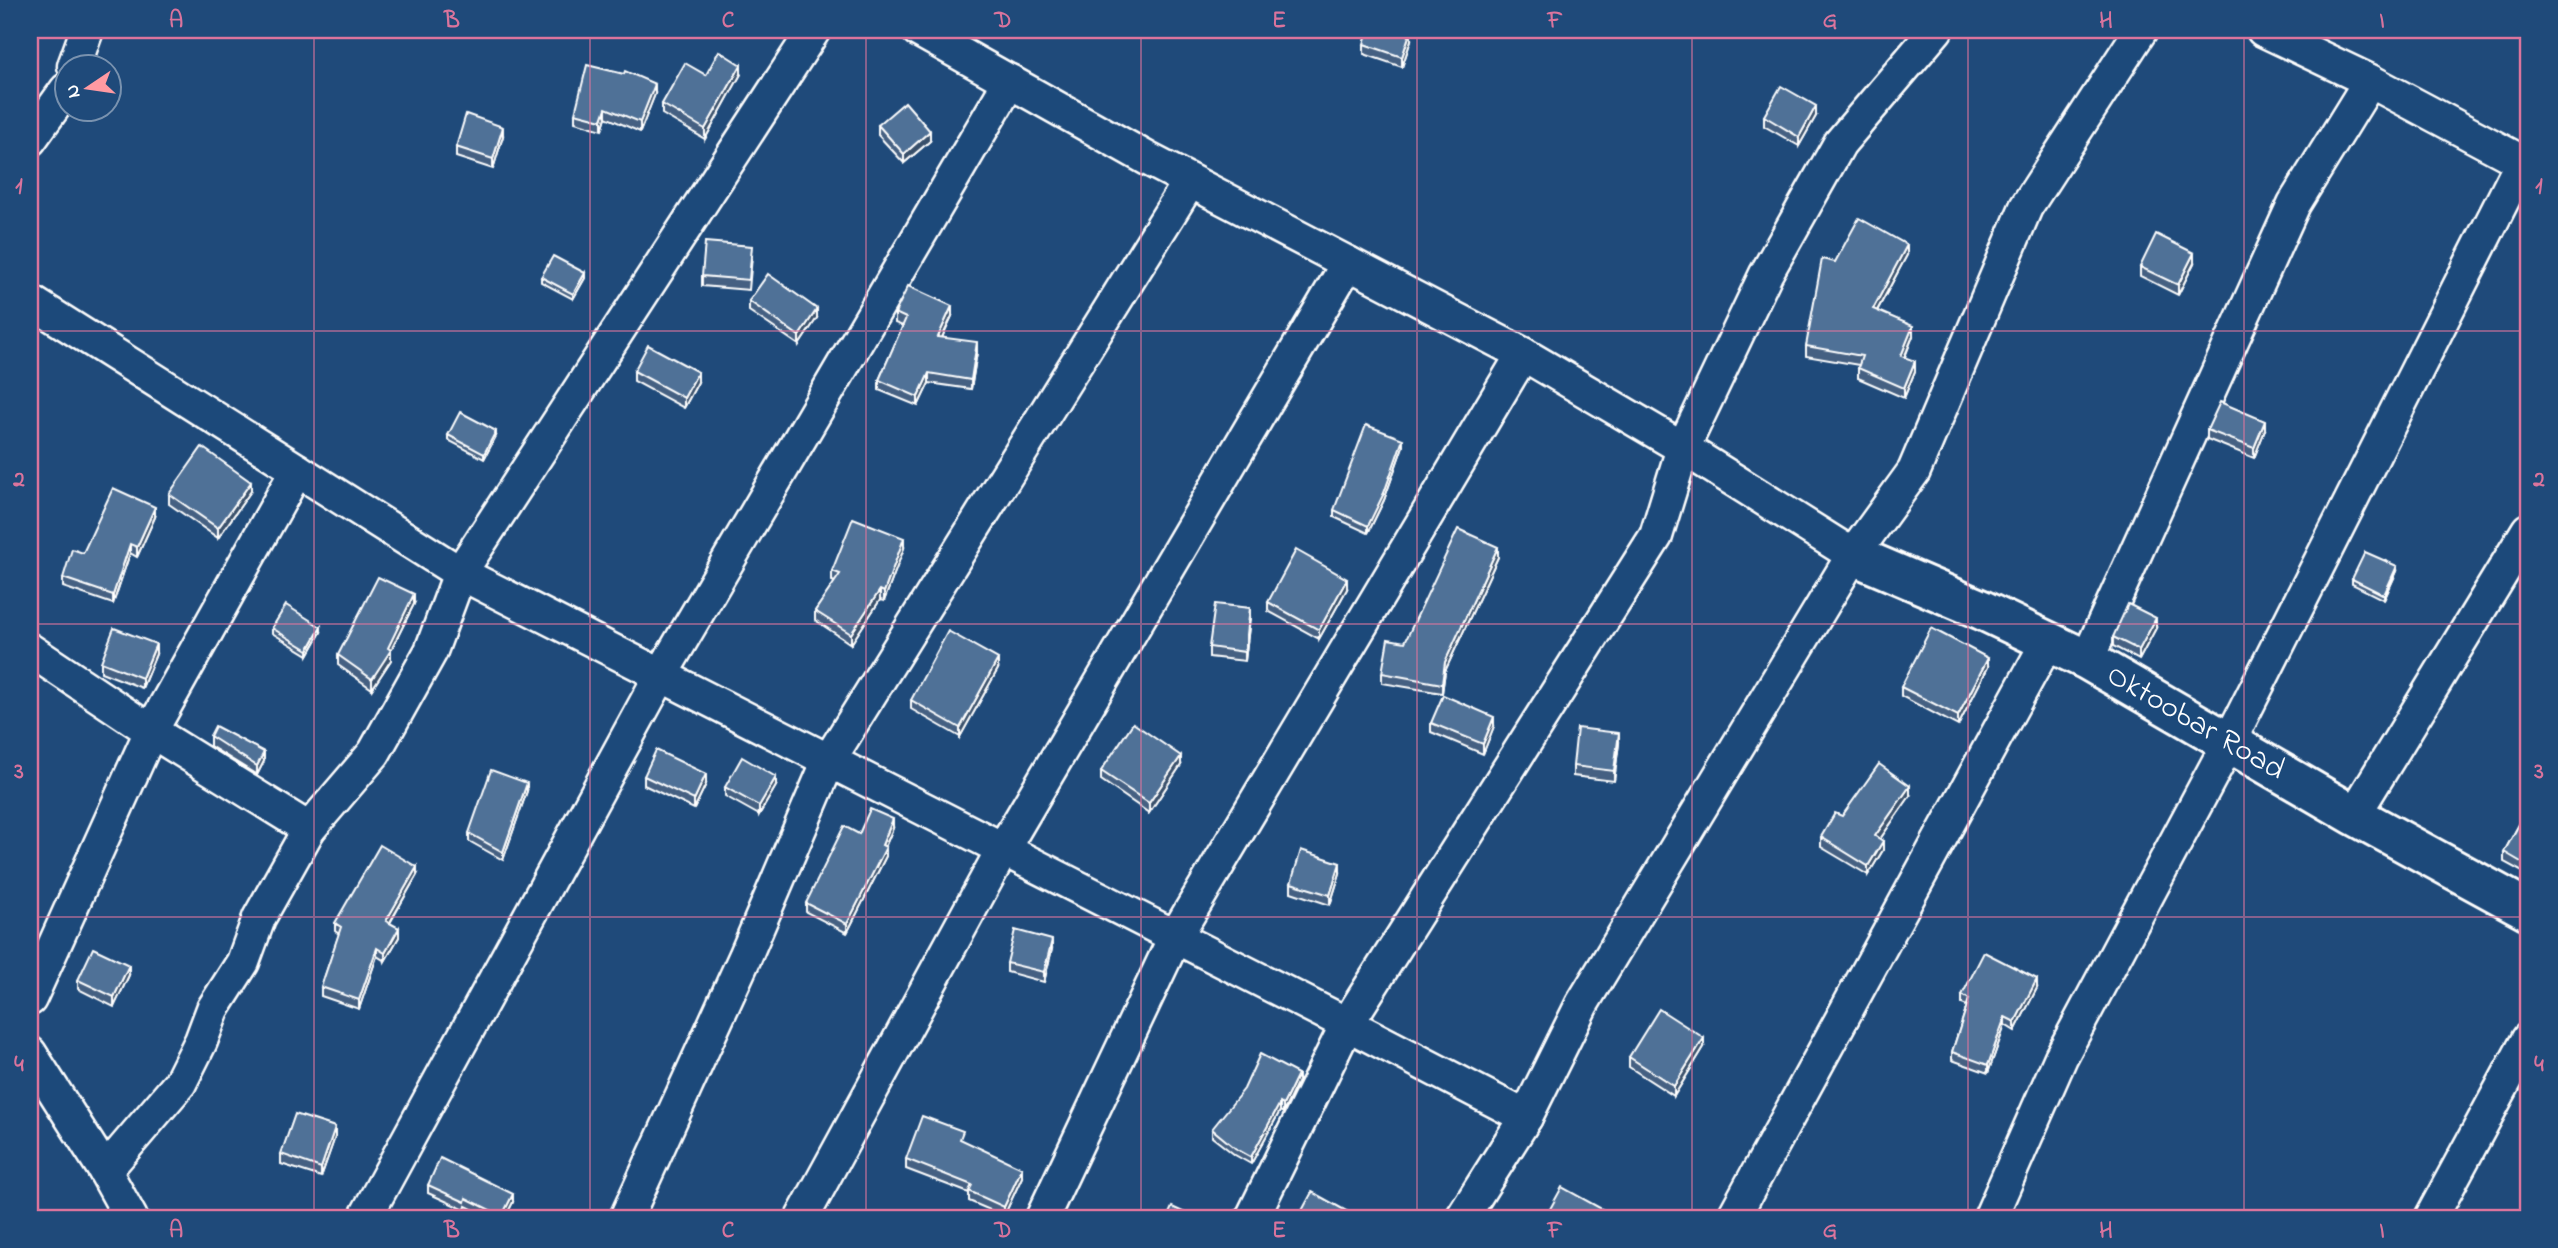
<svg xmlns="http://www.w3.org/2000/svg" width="2558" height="1248" font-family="'Indie Flower',sans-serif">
	<rect width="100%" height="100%" fill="#1f4a7a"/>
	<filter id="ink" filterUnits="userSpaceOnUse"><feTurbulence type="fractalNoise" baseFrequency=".0143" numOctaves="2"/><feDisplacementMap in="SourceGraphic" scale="14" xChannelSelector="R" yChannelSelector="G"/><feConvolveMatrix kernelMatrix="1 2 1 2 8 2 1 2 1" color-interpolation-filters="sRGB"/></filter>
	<g filter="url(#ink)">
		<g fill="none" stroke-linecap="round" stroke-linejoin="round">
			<!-- street casing -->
			<g stroke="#fff" stroke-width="37">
				<g id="street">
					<polyline points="918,30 1148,159 1523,354 1683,448 1656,536 1347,1024 1252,1218"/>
					<polyline points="2263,30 2370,81 2528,165"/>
					<polyline points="74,66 87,30"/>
					<polyline points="30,140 66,90"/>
					<polyline points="30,301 460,573 1347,1024 1526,1117"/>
					<polyline points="1853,555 1914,471 2026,207 2141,30"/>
					<polyline points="30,650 151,731 309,829"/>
					<polyline points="2087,660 2294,204 2370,81"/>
					<polyline points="2354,815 2528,530"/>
					<polyline points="30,999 151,731 297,470"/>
					<polyline points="30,1053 105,1171"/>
					<polyline points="131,1218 105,1171 180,1083 201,1041 213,1009 243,962 259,918 309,829 374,753 431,651 460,573 814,30"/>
					<polyline points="365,1218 661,675 1010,81"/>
					<polyline points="626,1218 745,957 829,760 1190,181"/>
					<polyline points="802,1218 1003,849 1348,263"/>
					<polyline points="1042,1218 1175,937 1523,354"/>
					<polyline points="1462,1218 1526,1117 1582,1004 1853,555 1683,448 1766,274 1840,143 1936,30"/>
					<polyline points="1733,1218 2048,641"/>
					<polyline points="1990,1218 2061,1057 2228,744 2522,162"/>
					<polyline points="2431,1218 2528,1039"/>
				</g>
			</g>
			<!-- secondary casing -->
			<g stroke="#fff" stroke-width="44">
				<g id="secondary">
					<path id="s1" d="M1853,555L1982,610L2087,660L2354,815L2528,910"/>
				</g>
			</g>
			<!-- street -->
			<use href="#street" stroke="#1f4a7a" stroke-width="32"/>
			<!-- secondary -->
			<use href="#secondary" stroke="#1f4a7a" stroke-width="38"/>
		</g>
		<!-- wall -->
		<g fill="#456182" stroke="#fff" stroke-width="2">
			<polygon points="1411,40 1402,67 1364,54 1364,44"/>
			<polygon points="741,74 705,139 662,114 662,104 706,75"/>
			<polygon points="655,94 640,132 606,117 602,130 575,122 575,113"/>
			<polygon points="1764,116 1816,116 1799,146 1764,126"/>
			<polygon points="878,125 930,141 904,163 878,135"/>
			<polygon points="503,136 493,169 456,157 456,147"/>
			<polygon points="1907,255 1877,311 1913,336 1905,357 1915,371 1904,398 1858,378 1858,368 1859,365 1806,356 1806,346 1835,262"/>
			<polygon points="752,256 749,290 702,286 702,276"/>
			<polygon points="2194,263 2178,295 2140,276 2140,267"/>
			<polygon points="541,277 585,278 573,299 541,282"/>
			<polygon points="749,301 817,318 799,345 749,311"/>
			<polygon points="895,313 952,316 942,337 977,352 971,389 929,383 918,406 879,390 879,380 903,326 895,323"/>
			<polygon points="634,371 698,382 684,408 634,381"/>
			<polygon points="2207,430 2265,430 2254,458 2207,439"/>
			<polygon points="448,435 496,436 484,459 448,440"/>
			<polygon points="1403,446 1384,500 1368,533 1334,517 1334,510"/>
			<polygon points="251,491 218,538 169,504 169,494"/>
			<polygon points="155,517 137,557 130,553 113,604 63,587 63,578 83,553"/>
			<polygon points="904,548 884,601 880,600 851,644 815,620 815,611 835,582 832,581 832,571"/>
			<polygon points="1498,557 1445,671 1442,693 1382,683 1382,673 1405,642"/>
			<polygon points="2397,571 2384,600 2352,584 2352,579"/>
			<polygon points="1347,589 1319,639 1268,611 1268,602"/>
			<polygon points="414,604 391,650 391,660 372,689 338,665 338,655"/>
			<polygon points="1250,618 1245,661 1209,657 1209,647"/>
			<polygon points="272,628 321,632 308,655 272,633"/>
			<polygon points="2156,628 2139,660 2113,646 2113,637"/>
			<polygon points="156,654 142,688 101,672 101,662"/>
			<polygon points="1988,667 1958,726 1901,696 1901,687"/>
			<polygon points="998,669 960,737 911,709 911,700"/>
			<polygon points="1431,723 1494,726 1483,754 1431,732"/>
			<polygon points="210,736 264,761 257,775 210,746"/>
			<polygon points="1619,743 1614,781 1573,776 1573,766"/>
			<polygon points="1181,765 1149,813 1101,780 1101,771"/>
			<polygon points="644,776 706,784 694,809 644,785"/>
			<polygon points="776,786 759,815 725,796 725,787"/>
			<polygon points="527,791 503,860 469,841 469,833"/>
			<polygon points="1910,796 1880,839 1883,850 1868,875 1821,847 1821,837 1842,816"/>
			<polygon points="2528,808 2528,875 2504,862 2504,852"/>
			<polygon points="893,828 885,847 886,856 847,933 806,912 806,903 859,834"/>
			<polygon points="1340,873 1330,905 1291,892 1291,883"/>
			<polygon points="417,875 390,923 399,937 385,961 377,956 359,1009 321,996 321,987 339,934 335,931 335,923"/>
			<polygon points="1052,949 1044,982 1007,972 1007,963"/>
			<polygon points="129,975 114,1007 78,989 78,980"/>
			<polygon points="2037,988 2015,1031 2005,1025 1988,1073 1952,1060 1952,1052 1967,1006 1962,1004 1962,995"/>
			<polygon points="1704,1047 1674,1096 1629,1067 1629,1057"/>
			<polygon points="1298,1081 1283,1113 1280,1111 1251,1164 1235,1155 1212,1137 1212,1129"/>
			<polygon points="335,1137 321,1177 281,1164 281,1154"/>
			<polygon points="963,1141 1022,1177 1004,1216 969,1201 969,1193 906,1169 906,1159"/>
			<polygon points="428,1185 513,1202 505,1218 490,1218 466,1206 465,1210 428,1193"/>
		</g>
		<!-- shaded-wall -->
		<g fill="#384f6a" stroke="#fff" stroke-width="2">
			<polygon points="1411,30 1411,40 1402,67 1402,57"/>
			<polygon points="741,65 741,74 705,139 705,129"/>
			<polygon points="655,84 655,94 640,132 640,122"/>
			<polygon points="1816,106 1816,116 1799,146 1799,137"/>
			<polygon points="606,108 606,117 602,130 602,120"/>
			<polygon points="503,127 503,136 493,169 493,159"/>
			<polygon points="930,131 930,141 904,163 904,154"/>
			<polygon points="1907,245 1907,255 1873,318 1873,309"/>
			<polygon points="2194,253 2194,263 2178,295 2178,285"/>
			<polygon points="585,273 585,278 573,299 573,294"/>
			<polygon points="952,306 952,316 938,346 938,337"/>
			<polygon points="817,309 817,318 799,345 799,336"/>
			<polygon points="1913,326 1913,336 1901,365 1901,356"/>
			<polygon points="977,342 977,352 971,389 971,380"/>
			<polygon points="1915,361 1915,371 1904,398 1904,388"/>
			<polygon points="698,372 698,382 684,408 684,398"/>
			<polygon points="929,373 929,383 918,406 918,397"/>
			<polygon points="2265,421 2265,430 2254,458 2254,448"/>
			<polygon points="496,431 496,436 484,459 484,454"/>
			<polygon points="1403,439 1403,446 1384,500 1368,533 1368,526"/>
			<polygon points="251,482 251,491 218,538 218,528"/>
			<polygon points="155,507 155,517 137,557 137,547"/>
			<polygon points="904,538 904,548 884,601 884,592"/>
			<polygon points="130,544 130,553 113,604 113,595"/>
			<polygon points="1498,547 1498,557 1445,671 1442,693 1442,684 1445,662"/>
			<polygon points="2397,566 2397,571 2384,600 2384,595"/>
			<polygon points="1347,579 1347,589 1319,639 1319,630"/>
			<polygon points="880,590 880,600 851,644 851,634"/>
			<polygon points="414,594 414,604 390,652 391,650 391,660 372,689 372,679"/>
			<polygon points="1250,608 1250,618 1245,661 1245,652"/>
			<polygon points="2156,618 2156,628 2139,660 2139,650"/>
			<polygon points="321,627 321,632 308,655 308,650"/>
			<polygon points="156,644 156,654 142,688 142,678"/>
			<polygon points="1988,658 1988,667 1958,726 1958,716"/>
			<polygon points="998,659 998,669 960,737 960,728"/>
			<polygon points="1494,717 1494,726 1483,754 1483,744"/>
			<polygon points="1619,733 1619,743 1614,781 1614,771"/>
			<polygon points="264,752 264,761 257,775 257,766"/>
			<polygon points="1181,756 1181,765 1149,813 1149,803"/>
			<polygon points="706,774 706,784 694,809 694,800"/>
			<polygon points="776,777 776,786 759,815 759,806"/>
			<polygon points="527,783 527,791 503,860 503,852"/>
			<polygon points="1910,786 1910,796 1875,846 1875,836"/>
			<polygon points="893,819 893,828 882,854 882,845"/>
			<polygon points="1883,841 1883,850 1868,875 1868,866"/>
			<polygon points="886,847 886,856 847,933 847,924"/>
			<polygon points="1340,863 1340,873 1330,905 1330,895"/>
			<polygon points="417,867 417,875 386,929 386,921"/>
			<polygon points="399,928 399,937 385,961 385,953"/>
			<polygon points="1052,940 1052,949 1044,982 1044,972"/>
			<polygon points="377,948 377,956 359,1009 359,1000"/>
			<polygon points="129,965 129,975 114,1007 114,997"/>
			<polygon points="2037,979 2037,988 2015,1031 2015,1022"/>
			<polygon points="2005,1017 2005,1025 1988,1073 1988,1065"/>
			<polygon points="1704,1038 1704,1047 1674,1096 1674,1086"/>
			<polygon points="1298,1074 1298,1081 1283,1113 1283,1105"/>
			<polygon points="1280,1103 1280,1111 1251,1164 1251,1157"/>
			<polygon points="335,1127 335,1137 321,1177 321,1168"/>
			<polygon points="1022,1168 1022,1177 1004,1216 1004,1207"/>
			<polygon points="513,1194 513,1202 505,1218 502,1218 502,1216"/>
		</g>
		<!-- building -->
		<g fill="#507197" stroke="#fff" stroke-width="2">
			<polygon points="1368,30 1411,30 1402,57 1364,44"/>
			<polygon points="719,51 741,65 705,129 662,104 685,63 706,75"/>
			<polygon points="587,65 624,74 625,71 655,84 640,122 606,108 602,120 575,113"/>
			<polygon points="1781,86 1816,106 1799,137 1764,116"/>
			<polygon points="905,102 930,131 904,154 878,125"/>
			<polygon points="466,114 503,127 493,159 456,147"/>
			<polygon points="1859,218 1907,245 1873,309 1913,326 1901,356 1915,361 1904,388 1858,368 1862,356 1806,346 1822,259 1835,262"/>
			<polygon points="2156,234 2194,253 2178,285 2140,267"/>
			<polygon points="705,242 752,246 749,280 702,276"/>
			<polygon points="553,256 585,273 573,294 541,277"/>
			<polygon points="768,274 817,309 799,336 749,301"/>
			<polygon points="908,286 952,306 938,337 977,342 971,380 929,373 918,397 879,380 906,318 895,313"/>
			<polygon points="648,345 698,372 684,398 634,371"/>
			<polygon points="2220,402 2265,421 2254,448 2207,430"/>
			<polygon points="460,412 496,431 484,454 448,435"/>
			<polygon points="1366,425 1403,439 1384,493 1368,526 1334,510"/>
			<polygon points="202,447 251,482 218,528 169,494"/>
			<polygon points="113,488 155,507 137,547 130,544 113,595 63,578 72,549 83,553"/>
			<polygon points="853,518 904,538 884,592 880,590 851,634 815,611 840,574 832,571"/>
			<polygon points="1458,529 1498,547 1445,662 1442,684 1382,673 1388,639 1405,642"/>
			<polygon points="1296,550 1347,579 1319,630 1268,602"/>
			<polygon points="2365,552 2397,566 2384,595 2352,579"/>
			<polygon points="378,577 414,594 388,648 391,650 372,679 338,655"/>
			<polygon points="1215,604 1250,608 1245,652 1209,647"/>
			<polygon points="2128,604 2156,618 2139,650 2113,637"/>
			<polygon points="286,605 321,627 308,650 272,628"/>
			<polygon points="114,628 156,644 142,678 101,662"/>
			<polygon points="1931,628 1988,658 1958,716 1901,687"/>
			<polygon points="948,631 998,659 960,728 911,700"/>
			<polygon points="1443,695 1494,717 1483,744 1431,723"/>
			<polygon points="1133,723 1181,756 1149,803 1101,771"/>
			<polygon points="215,726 264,752 257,766 210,736"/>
			<polygon points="1577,728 1619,733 1614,771 1573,766"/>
			<polygon points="656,750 706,774 694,800 644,776"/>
			<polygon points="742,757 776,777 759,806 725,787"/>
			<polygon points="1879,764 1910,786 1875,836 1883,841 1868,866 1821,837 1835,813 1842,816"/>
			<polygon points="491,770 527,783 503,852 469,833"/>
			<polygon points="2528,808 2528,866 2504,852"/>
			<polygon points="870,809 893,819 882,845 886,847 847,924 806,903 844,826 859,834"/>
			<polygon points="380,845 417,867 386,921 399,928 385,953 377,948 359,1000 321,987 341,927 335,923"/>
			<polygon points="1301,850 1340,863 1330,895 1291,883"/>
			<polygon points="1015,930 1052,940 1044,972 1007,963"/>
			<polygon points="93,948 129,965 114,997 78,980"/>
			<polygon points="1984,952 2037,979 2015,1022 2005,1017 1988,1065 1952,1052 1969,999 1962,995"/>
			<polygon points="1659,1009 1704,1038 1674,1086 1629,1057"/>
			<polygon points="1260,1054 1298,1074 1283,1105 1280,1103 1251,1157 1235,1148 1212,1129 1244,1089"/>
			<polygon points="295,1114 335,1127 321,1168 281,1154"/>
			<polygon points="922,1116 963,1131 960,1139 1022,1168 1004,1207 969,1191 972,1185 906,1159"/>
			<polygon points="440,1158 513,1194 502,1216 466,1198 465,1202 428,1185"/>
			<polygon points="1562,1187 1609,1213 1607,1218 1545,1218"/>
			<polygon points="1312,1192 1350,1213 1348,1218 1298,1218"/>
			<polygon points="1172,1207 1196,1218 1167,1218"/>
		</g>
	</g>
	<!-- grid -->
	<path fill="none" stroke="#da749d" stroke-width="2" stroke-opacity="0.55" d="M314,30V1218M590,30V1218M866,30V1218M1141,30V1218M1417,30V1218M1692,30V1218M1968,30V1218M2244,30V1218M30,331H2528M30,624H2528M30,917H2528"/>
	<g text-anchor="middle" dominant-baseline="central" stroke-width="6" stroke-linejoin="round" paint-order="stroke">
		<!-- street labels -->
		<g font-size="32" fill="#fff" stroke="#1f4a7a">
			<text stroke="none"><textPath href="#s1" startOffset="382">Oktoobar Road</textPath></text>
		</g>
	</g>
	<!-- margin -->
	<rect width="2558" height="1248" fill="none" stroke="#1f4a7a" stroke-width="77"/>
	<!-- north arrow -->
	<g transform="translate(88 88) rotate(257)"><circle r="33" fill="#1f4a7a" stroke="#7992af" stroke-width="2"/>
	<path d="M0-5L12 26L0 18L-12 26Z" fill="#ff9aa2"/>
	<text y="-10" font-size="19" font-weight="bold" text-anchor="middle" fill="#ffffff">N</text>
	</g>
	<rect x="38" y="38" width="2482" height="1172" fill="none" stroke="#da749d" stroke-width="2.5"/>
	<g font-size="23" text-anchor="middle" font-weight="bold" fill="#da749d">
		<text x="176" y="27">A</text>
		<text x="452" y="27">B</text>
		<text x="728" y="27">C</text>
		<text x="1003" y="27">D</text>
		<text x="1279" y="27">E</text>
		<text x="1555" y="27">F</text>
		<text x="1830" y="27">G</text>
		<text x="2106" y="27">H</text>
		<text x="2382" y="27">I</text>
		<text x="19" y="193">1</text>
		<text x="2539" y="193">1</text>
		<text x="19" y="486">2</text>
		<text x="2539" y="486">2</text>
		<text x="19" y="778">3</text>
		<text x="2539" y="778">3</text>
		<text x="19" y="1071">4</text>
		<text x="2539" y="1071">4</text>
		<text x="176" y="1237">A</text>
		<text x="452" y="1237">B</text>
		<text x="728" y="1237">C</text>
		<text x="1003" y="1237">D</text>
		<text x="1279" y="1237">E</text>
		<text x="1555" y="1237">F</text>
		<text x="1830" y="1237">G</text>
		<text x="2106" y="1237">H</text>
		<text x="2382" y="1237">I</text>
	</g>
</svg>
